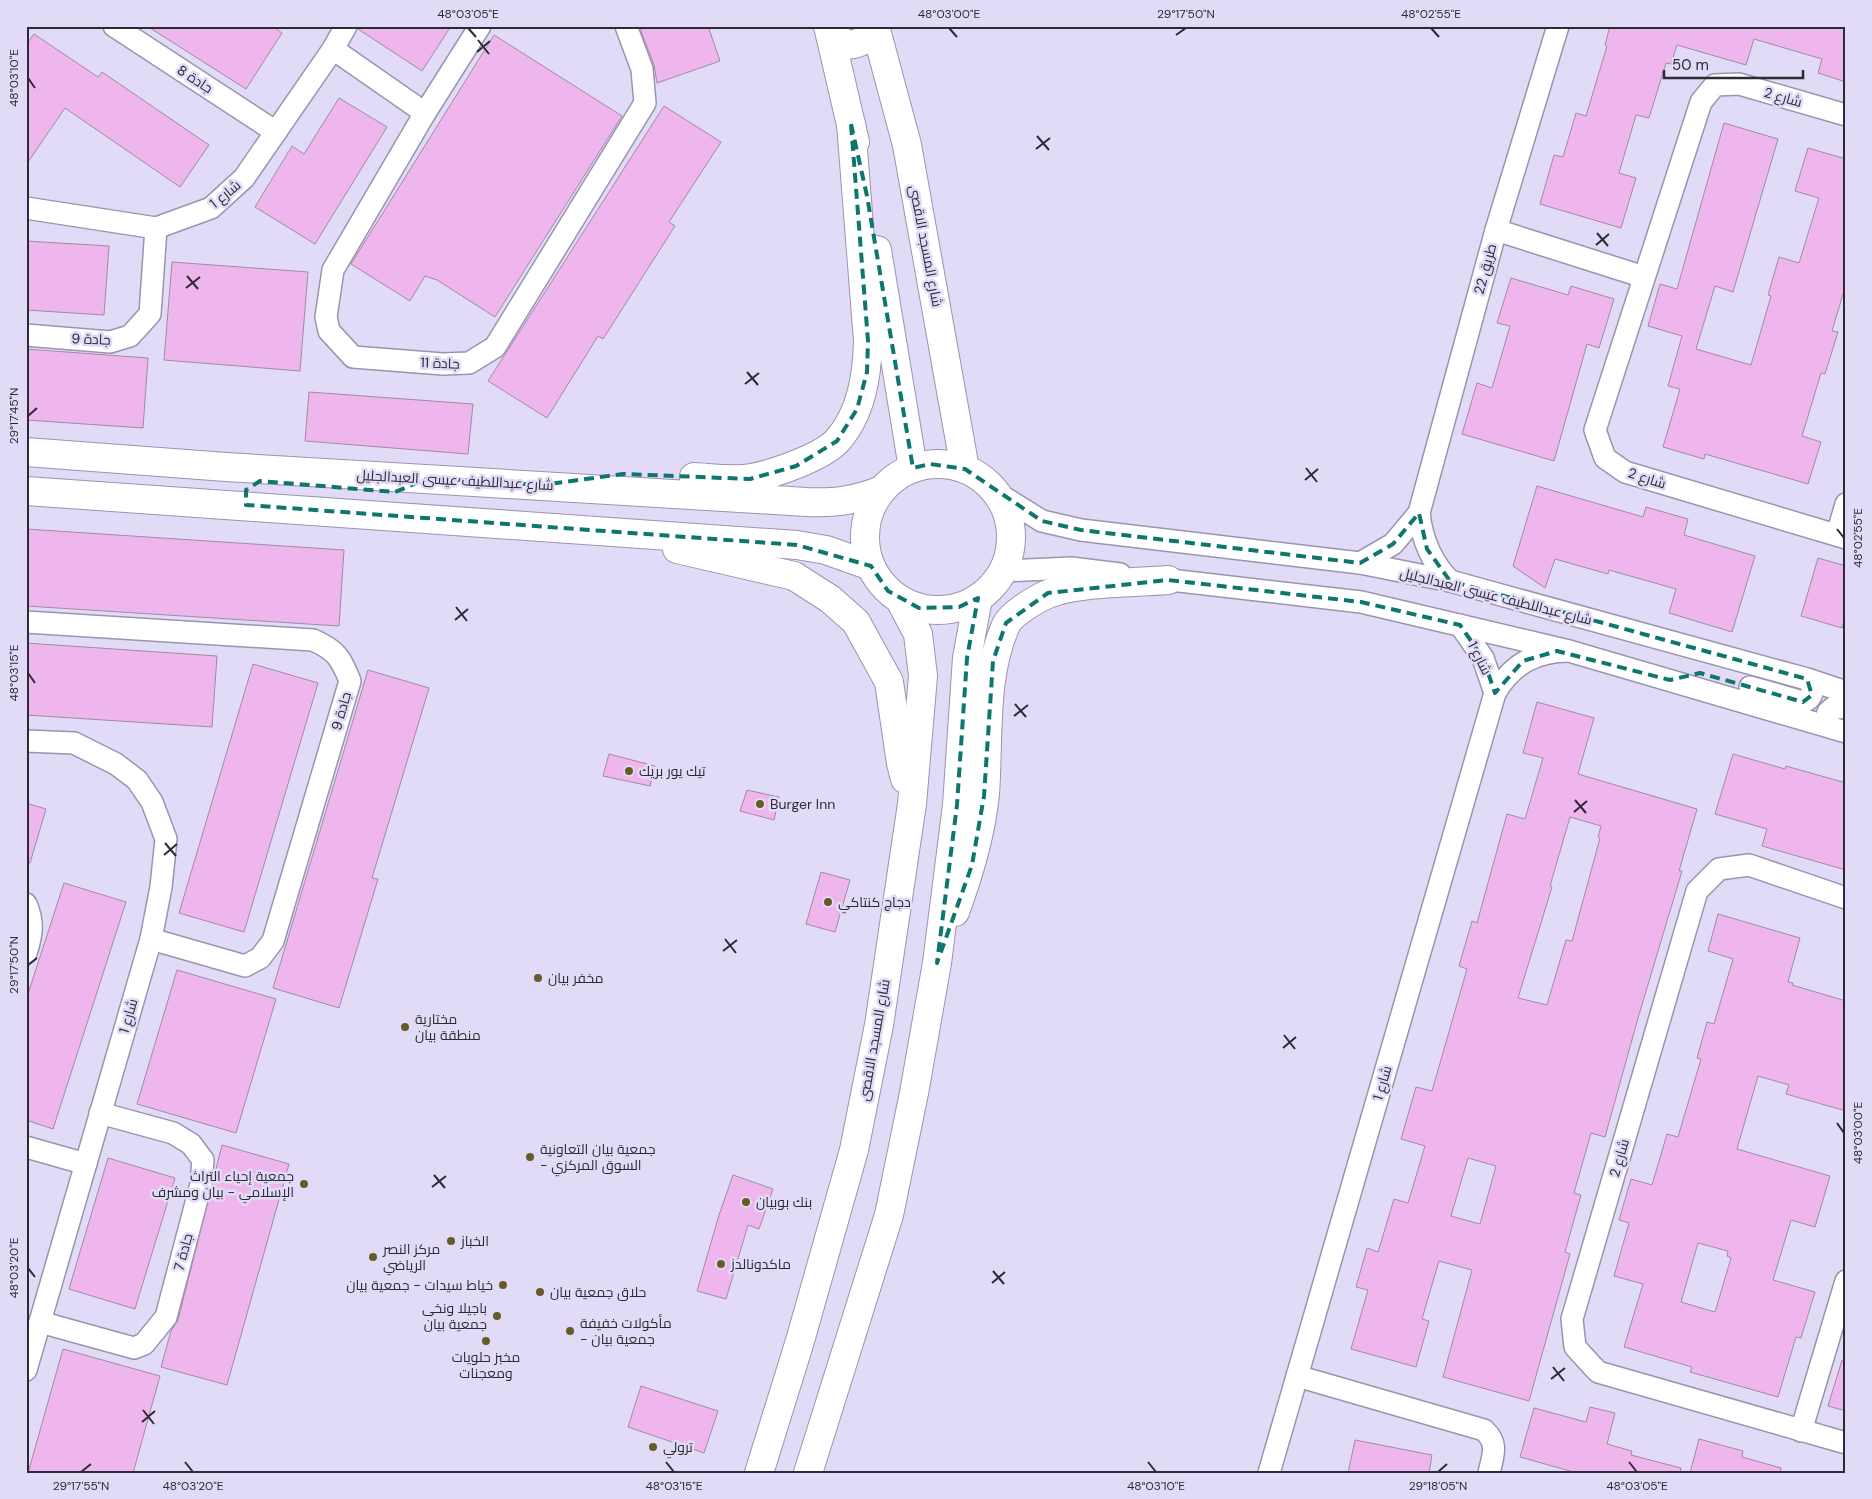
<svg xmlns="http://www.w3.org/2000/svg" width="1872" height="1499" font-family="'DM Sans',Cairo,sans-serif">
	<rect width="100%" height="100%" fill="#e1dbf8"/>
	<!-- building -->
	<g fill="#eeb6ec" stroke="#a18ba0" fill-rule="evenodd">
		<polygon points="147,26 272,26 282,33 246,89"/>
		<polygon points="358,26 451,26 422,71 358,29"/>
		<polygon points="639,26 708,26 720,61 657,83 654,65"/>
		<polygon points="1610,26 1846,26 1846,82 1818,73 1822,59 1754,39 1746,65 1677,45 1671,64 1666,63 1649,118 1636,115 1619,173 1636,178 1621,228 1540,204 1554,155 1563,157 1576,113 1586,116 1607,46 1605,45"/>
		<polygon points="34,34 98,77 102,72 209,145 180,187 65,108 26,165 26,45"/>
		<polygon points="494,35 622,116 495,317 437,280 425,276 410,301 351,264"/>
		<polygon points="339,98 387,127 315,244 255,207 292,146 304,154"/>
		<polygon points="664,106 721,142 669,222 675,226 603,339 598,336 547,418 488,381"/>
		<polygon points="1724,123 1778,139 1733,292 1715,286 1696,349 1751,365 1771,296 1768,295 1779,257 1799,263 1819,198 1795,191 1808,148 1846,159 1846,284 1832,331 1838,332 1825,374 1821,373 1802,436 1821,442 1808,484 1705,454 1704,459 1663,447 1680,389 1668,386 1682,336 1648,326 1660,284 1677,289"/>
		<polygon points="26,241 109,246 104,315 26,310"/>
		<polygon points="172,262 308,272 300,371 164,360"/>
		<polygon points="1511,278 1568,295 1571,286 1614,299 1599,348 1587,344 1554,461 1462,434 1477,383 1492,388 1510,326 1497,323"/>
		<polygon points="26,349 148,358 143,428 26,420"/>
		<polygon points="309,392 473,404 468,454 305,441"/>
		<polygon points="1537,486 1643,517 1646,507 1688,519 1684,535 1755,556 1732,632 1669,613 1676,589 1609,570 1608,574 1555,559 1545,588 1513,566"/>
		<polygon points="26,529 344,550 339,626 26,606"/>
		<polygon points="1818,558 1846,566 1846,614 1842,628 1801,616"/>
		<polygon points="26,643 217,656 212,727 26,715"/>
		<polygon points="253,664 318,683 244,932 179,913"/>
		<polygon points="368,670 429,688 372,878 378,879 339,1008 273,988"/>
		<path d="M1537,702L1594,718L1578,774L1697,809L1679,871H1682L1638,1018L1605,1137L1591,1133L1574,1193L1581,1195L1565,1252L1570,1254L1529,1401L1443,1377L1472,1270L1439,1261L1422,1319L1429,1321L1416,1367L1351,1349L1368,1290L1356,1287L1367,1248L1378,1252L1394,1199L1408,1203L1425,1146L1401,1139L1416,1087L1432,1091L1467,969L1459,966L1472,921L1477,923L1507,814L1525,819L1543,758L1523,753ZM1570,817L1601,826L1598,837L1600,838L1572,941L1566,940L1547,1005L1518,998L1552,887L1550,886ZM1468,1158L1496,1166L1480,1224L1451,1216Z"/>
		<polygon points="609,754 655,766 650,786 603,776"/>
		<polygon points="1733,754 1785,769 1786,766 1846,783 1846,870 1762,846 1767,829 1715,814"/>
		<polygon points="747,790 779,797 774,820 740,811"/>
		<polygon points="26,803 46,809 30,863 26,862"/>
		<polygon points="821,872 850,880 835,932 806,924"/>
		<polygon points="64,883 126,902 53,1129 26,1120 26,1000"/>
		<path d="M1718,914L1800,938L1788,982L1793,983L1792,985L1846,1001V1111L1786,1094L1789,1085L1758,1076L1737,1149L1830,1176L1815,1227L1791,1220L1773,1280L1815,1292L1801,1338L1796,1337L1778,1397L1690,1372L1692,1367L1624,1347L1643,1284L1614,1276L1629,1223L1619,1220L1631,1179L1652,1185L1667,1134L1678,1137L1701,1059L1697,1058L1707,1022L1714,1024L1733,959L1708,951ZM1698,1243L1728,1251L1727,1256L1731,1258L1715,1312L1681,1302Z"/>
		<polygon points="177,970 276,999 236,1133 137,1104"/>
		<polygon points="222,1145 289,1164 227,1385 161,1367 171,1331 178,1320"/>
		<polygon points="108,1158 175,1178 135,1309 69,1289"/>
		<polygon points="733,1175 773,1189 759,1229 748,1225 726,1299 697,1291 719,1215"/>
		<polygon points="63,1349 160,1376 133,1473 28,1473"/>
		<polygon points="1842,1360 1846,1361 1846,1411 1828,1406"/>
		<polygon points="641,1386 718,1411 704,1453 628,1427"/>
		<polygon points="1590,1407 1615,1413 1607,1444 1632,1451 1631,1455 1681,1468 1680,1473 1577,1473 1520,1457 1534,1408 1586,1422"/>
		<polygon points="1699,1439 1743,1451 1742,1457 1781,1468 1780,1473 1690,1473"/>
		<polygon points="1355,1440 1432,1455 1429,1473 1348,1473"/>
	</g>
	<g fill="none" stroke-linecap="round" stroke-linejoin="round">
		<!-- minor casing -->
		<g stroke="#9a94af" stroke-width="24">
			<g id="minor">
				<polyline points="114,26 276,132"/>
				<polyline points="480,26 425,113 333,270 326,317 329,331 353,357 443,364 469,363 495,347 645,103 642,69 626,26"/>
				<polyline points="333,49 425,113"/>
				<polyline points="1846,115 1739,84 1715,85 1701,102 1595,430 1605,458 1625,472 1846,538"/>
				<polyline points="26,208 156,228 211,208 244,178 333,49 346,26"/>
				<polyline points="1496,230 1644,277"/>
				<polyline points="26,335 110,342 130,336 150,314 156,228"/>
				<polyline points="997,493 1042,521 1081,530 1360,563 1450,581 1807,679 1846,692"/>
				<path d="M1419,513C1422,540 1431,562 1450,581"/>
				<polyline points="1837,535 1846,504"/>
				<polyline points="1360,563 1393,544 1419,513 1496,230 1558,26"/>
				<polyline points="1003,571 1071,568 1120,574"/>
				<polyline points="1153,578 1361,602 1569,651 1846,732"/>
				<path d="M26,622L313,640C336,650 341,658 350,681L273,941L260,958L245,966L151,939"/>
				<polyline points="1460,625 1483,658 1495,693"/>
				<path d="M1750,687L1803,702C1814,698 1815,687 1807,679"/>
				<polyline points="1833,728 1826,720 1828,712 1834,707 1846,708"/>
				<polyline points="26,741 74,743 116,764 137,780 152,802 166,839 161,887 151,939 26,1370"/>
				<polyline points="1846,898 1749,865 1719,869 1697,891 1572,1319 1575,1347 1598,1372 1846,1443"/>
				<path d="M26,904C34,922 32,935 26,953"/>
				<polyline points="26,1147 86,1164"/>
				<polyline points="40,1322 134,1348 144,1344 166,1317 201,1184 203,1160 191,1144 173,1133 100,1113"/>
				<path d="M1297,1376L1484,1430C1499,1444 1493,1455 1489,1473"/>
				<polyline points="1801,1431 1846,1281"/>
				<path d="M1269,1473L1495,693C1512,664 1536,651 1569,651"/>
			</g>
		</g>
		<!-- major casing -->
		<g stroke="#9a94af" stroke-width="30">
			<g id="major">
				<polyline points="828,26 855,142"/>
				<path d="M828,26L844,45C859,45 868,40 873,26"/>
				<polyline points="875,26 907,145 965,469"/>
				<polyline points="877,250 913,468"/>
				<path d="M26,452L226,467L806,502C836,503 854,501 882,490"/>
				<circle cx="938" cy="537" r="73"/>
				<path d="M694,477C712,478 733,481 751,478C774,474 822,457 837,441C862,413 867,375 868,341L851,124"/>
				<polyline points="26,491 797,545 826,550 871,566"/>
				<polyline points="677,549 794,576 830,599 856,622 889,682 901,763 905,779"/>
				<path d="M955,912C969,874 981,835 985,794C989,740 983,675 1006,625C1011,614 1036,599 1048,594C1078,582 1134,583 1168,580"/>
				<polyline points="759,1473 800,1341 854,1150 879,1025 912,804 923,676 918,634 900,600"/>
				<polyline points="808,1473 889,1215 914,1093 937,963 957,805 967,658 978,598"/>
			</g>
		</g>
		<!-- minor -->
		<use href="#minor" stroke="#fff" stroke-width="21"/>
		<!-- major -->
		<use href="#major" stroke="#fff" stroke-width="28"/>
	</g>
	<!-- marked area -->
	<path fill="none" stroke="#0f766e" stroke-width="4" stroke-dasharray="10 6" stroke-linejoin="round" d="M851,124L867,196L913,468L930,464L965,469L1042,521L1081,530L1360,563L1393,544L1419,513L1427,549L1450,581L1807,679L1812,695L1803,702L1700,673L1670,680L1557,651L1523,661L1495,693L1483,658L1460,625L1361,602L1168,580L1048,593L1006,623L993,661L984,796L972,865L937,963L957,805L967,658L978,598L959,607L919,608L888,591L871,566L797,545L246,505V490L260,481L395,492L429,478L542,485L623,474L750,479L796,466L837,441L857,409L867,372L868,341Z"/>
	<!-- ticks -->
	<path fill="none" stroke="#2d2a35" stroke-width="2" d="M468,28L476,37M949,28L957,37M1431,28L1439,37M1176,35L1186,28M478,40L489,54M477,52L490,41M28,78L35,88M1037,136L1049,150M1036,149L1050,138M1597,233L1608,246M1596,245L1609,234M187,276L198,289M186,288L200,277M747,372L758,385M745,384L759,373M28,416L37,408M1306,468L1317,482M1305,480L1318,469M1837,529L1844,538M456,607L467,621M455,620L468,609M28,673L35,683M1015,704L1026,717M1014,716L1028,705M1575,800L1586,813M1574,812L1587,801M165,843L176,856M164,855L177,844M725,939L736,953M723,951L737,940M28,965L37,958M1284,1035L1295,1049M1283,1048L1296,1037M1837,1123L1844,1133M434,1175L445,1188M432,1187L446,1176M28,1268L35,1277M993,1271L1004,1284M992,1283L1005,1272M1553,1367L1564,1381M1551,1379L1565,1368M143,1410L154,1424M142,1422L155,1411M185,1462L193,1472M666,1462L674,1472M1148,1462L1156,1472M1629,1462L1637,1472M81,1472L91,1464M1438,1472L1447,1464"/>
	<!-- markers -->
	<g fill="#665a27" stroke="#e1dbf8" stroke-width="2">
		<circle cx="629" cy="771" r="5"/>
		<circle cx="760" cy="804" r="5"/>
		<circle cx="828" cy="902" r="5"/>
		<circle cx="538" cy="978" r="5"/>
		<circle cx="405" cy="1027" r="5"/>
		<circle cx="530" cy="1157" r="5"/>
		<circle cx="304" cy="1184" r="5"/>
		<circle cx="746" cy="1202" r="5"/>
		<circle cx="451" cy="1241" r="5"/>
		<circle cx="373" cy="1257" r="5"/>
		<circle cx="721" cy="1264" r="5"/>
		<circle cx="503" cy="1285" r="5"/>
		<circle cx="540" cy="1292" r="5"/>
		<circle cx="497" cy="1316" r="5"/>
		<circle cx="570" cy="1331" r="5"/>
		<circle cx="486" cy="1341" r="5"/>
		<circle cx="653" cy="1447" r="5"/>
	</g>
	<g text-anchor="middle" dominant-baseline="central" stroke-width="5" stroke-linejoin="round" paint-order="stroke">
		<!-- street labels -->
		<g font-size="14" fill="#2d2a35" stroke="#e1dbf8">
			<text transform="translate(195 79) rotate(33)">جادة 8</text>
			<text transform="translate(1783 97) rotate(16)">شارع 2</text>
			<text transform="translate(225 194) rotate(-39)">شارع 1</text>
			<text transform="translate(926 246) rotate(79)">شارع المسجد الاقصى</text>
			<text transform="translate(1485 269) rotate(-75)">طريق 22</text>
			<text transform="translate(91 339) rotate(2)">جادة 9</text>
			<text transform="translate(440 363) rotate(2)">جادة 11</text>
			<text transform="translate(1647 478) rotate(18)">شارع 2</text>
			<text transform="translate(455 480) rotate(3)">شارع عبداللطيف عيسى العبدالجليل</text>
			<text transform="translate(1496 596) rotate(14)">شارع عبداللطيف عيسى العبدالجليل</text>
			<text transform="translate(1480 658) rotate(63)">شارع 1</text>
			<text transform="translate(341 711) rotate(-74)">جادة 9</text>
			<text transform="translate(128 1016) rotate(-74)">شارع 1</text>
			<text transform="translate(874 1040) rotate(-80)">شارع المسجد الاقصى</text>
			<text transform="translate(1382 1083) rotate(-74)">شارع 1</text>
			<text transform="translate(1619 1158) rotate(-74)">شارع 2</text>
			<text transform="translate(183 1252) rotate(-75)">جادة 7</text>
		</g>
		<!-- poi labels -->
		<g font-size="14" fill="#2d2a35" stroke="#e1dbf8" text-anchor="start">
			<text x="639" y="771">تيك يور بريك</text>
			<text x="770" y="804">Burger Inn</text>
			<text x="838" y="902">دجاج كنتاكي</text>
			<text x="548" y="978">مخفر بيان</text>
			<text x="415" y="1019">مختارية<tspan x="415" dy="16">منطقة بيان</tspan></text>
			<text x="540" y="1149">جمعية بيان التعاونية<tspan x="540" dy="16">- السوق المركزي</tspan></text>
			<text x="294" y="1176" text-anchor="end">جمعية إحياء التراث<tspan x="294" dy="16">الإسلامي - بيان ومشرف</tspan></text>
			<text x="756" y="1202">بنك بوبيان</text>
			<text x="461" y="1241">الخباز</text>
			<text x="383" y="1249">مركز النصر<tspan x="383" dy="16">الرياضي</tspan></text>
			<text x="731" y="1264">ماكدونالدز</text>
			<text x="493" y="1285" text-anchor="end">خياط سيدات - جمعية بيان</text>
			<text x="550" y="1292">حلاق جمعية بيان</text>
			<text x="487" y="1308" text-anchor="end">باجيلا ونخي<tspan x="487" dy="16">جمعية بيان</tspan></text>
			<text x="580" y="1323">مأكولات خفيفة<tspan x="580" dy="16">- جمعية بيان</tspan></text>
			<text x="486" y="1357" text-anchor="middle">مخبز حلويات<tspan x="486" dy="16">ومعجنات</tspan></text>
			<text x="663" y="1447">ترولي</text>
		</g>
	</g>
	<!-- border -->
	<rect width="1872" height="1499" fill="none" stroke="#e1dbf8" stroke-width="55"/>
	<!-- scale -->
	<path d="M1664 70v8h139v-8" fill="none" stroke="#2d2a35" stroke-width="2.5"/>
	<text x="1672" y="70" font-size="15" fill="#2d2a35" stroke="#e1dbf8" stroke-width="4" paint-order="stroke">50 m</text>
	<rect x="28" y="28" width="1816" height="1444" fill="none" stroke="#2d2a35" stroke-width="2"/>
	<g font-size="12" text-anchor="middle" fill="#2d2a35">
		<text x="468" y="18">48°03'05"E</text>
		<text x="949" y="18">48°03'00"E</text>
		<text x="1186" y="18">29°17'50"N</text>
		<text x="1431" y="18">48°02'55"E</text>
		<text transform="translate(14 78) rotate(-90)" y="4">48°03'10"E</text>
		<text transform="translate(14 416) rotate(-90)" y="4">29°17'45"N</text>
		<text transform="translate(1858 538) rotate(-90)" y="4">48°02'55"E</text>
		<text transform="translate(14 673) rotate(-90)" y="4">48°03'15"E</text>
		<text transform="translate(14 965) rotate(-90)" y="4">29°17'50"N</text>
		<text transform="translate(1858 1133) rotate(-90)" y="4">48°03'00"E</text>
		<text transform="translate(14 1268) rotate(-90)" y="4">48°03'20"E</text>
		<text x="81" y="1490">29°17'55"N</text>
		<text x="193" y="1490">48°03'20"E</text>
		<text x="674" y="1490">48°03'15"E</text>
		<text x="1156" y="1490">48°03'10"E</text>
		<text x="1438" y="1490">29°18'05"N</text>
		<text x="1637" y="1490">48°03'05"E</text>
	</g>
</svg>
